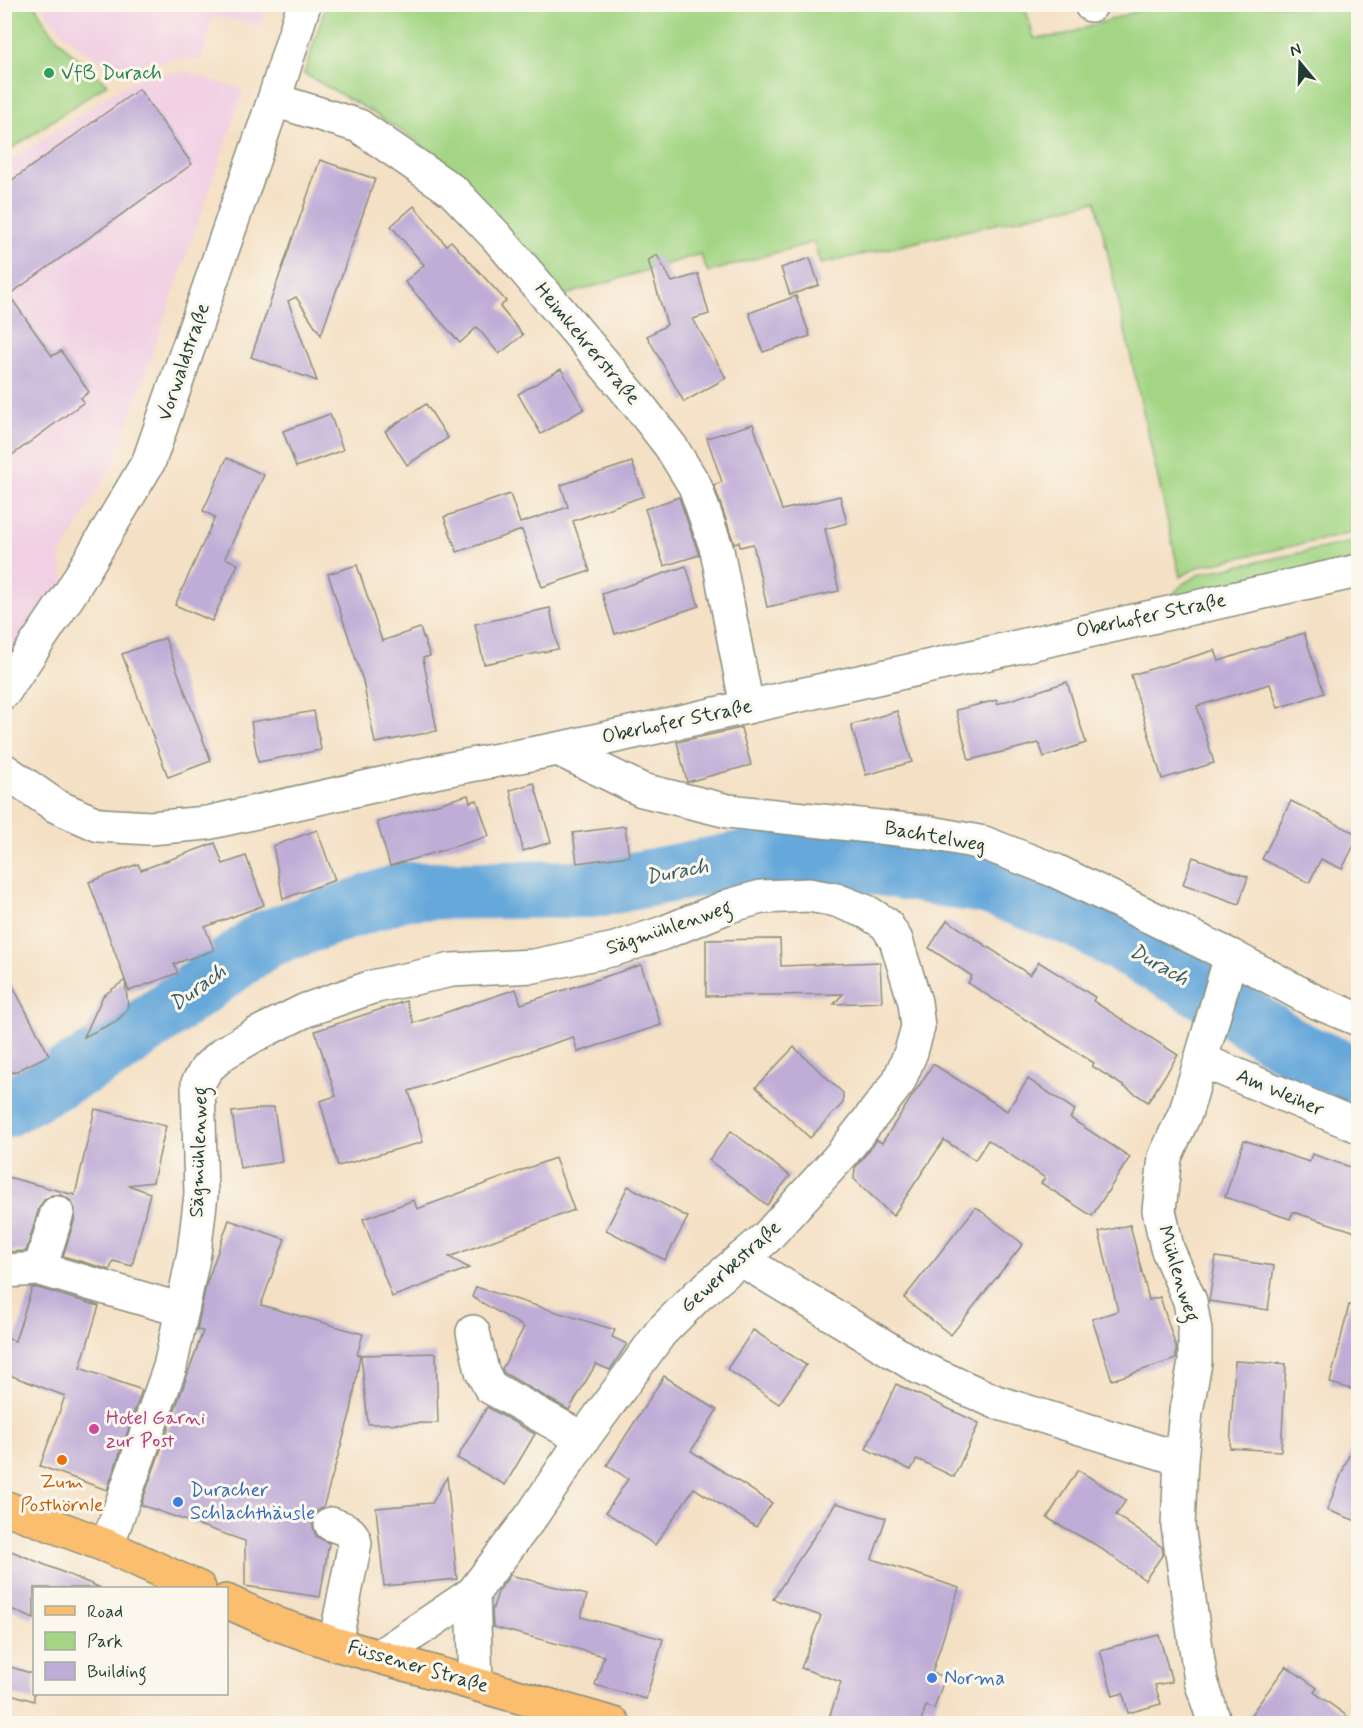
<svg xmlns="http://www.w3.org/2000/svg" width="1363" height="1728" font-family="Mynerve,sans-serif">
	<rect width="100%" height="100%" fill="#fbf7ec"/>
	<filter id="ink" filterUnits="userSpaceOnUse"><feTurbulence type="fractalNoise" baseFrequency=".0167" numOctaves="2"/><feDisplacementMap in="SourceGraphic" scale="12" xChannelSelector="R" yChannelSelector="G"/><feConvolveMatrix kernelMatrix="1 2 1 2 8 2 1 2 1" color-interpolation-filters="sRGB"/></filter>
	<filter id="wash" filterUnits="userSpaceOnUse"><feTurbulence type="fractalNoise" baseFrequency=".008" numOctaves="4" result="noise"/><feDisplacementMap in="SourceGraphic" scale="24" xChannelSelector="R" yChannelSelector="G"/><feGaussianBlur stdDeviation="1.35" result="paint"/><feColorMatrix in="noise" values="0 0 0 0 0 0 0 0 0 0 0 0 0 0 0 0 0 1.4 0 .05"/><feComposite in="paint" operator="in"/></filter>
	<g filter="url(#wash)">
		<rect width="100%" height="100%" fill="#f4e0c4"/>
		<!-- built -->
		<g fill="#f1d0e3">
			<polygon points="43,5 267,5 261,26 213,16 202,60 186,58 139,64 119,73 101,63 66,36 48,16"/>
			<polygon points="185,71 244,90 116,458 60,557 66,587 5,673 5,164 119,89 145,75"/>
		</g>
		<!-- green -->
		<g fill="#a3d584" stroke="#61895c" stroke-width="1.5">
			<path d="M5,4L35,5C51,38 79,61 107,84L5,153Z"/>
			<polygon points="1024,4 1034,38 1061,36 1155,5 1358,5 1358,532 1200,566 1180,577 1096,201 820,264 814,242 708,272 700,254 559,297 462,177 414,139 367,109 304,74 326,5"/>
			<polygon points="1358,541 1358,560 1167,600 1184,583 1202,573"/>
		</g>
		<g fill="none" stroke-linecap="round" stroke-linejoin="round">
			<!-- river -->
			<polyline stroke="#66a8da" stroke-width="58" points="4,1109 113,1050 266,939 404,891 592,889 752,858 868,865 989,886 1079,920 1198,987 1297,1050 1358,1076"/>
		</g>
		<g id="blocks">
			<!-- building -->
			<g fill="#c0add7">
				<polygon points="139,89 192,164 9,295 52,356 61,351 89,392 81,398 84,402 4,461 4,186"/>
				<polygon points="320,160 375,179 321,335 296,297 288,301 317,381 251,357"/>
				<polygon points="414,206 446,245 451,241 506,301 500,307 523,335 499,354 477,327 460,343 405,282 424,265 391,226"/>
				<polygon points="657,255 672,282 698,274 709,314 693,319 726,378 684,402 647,336 667,325 648,260"/>
				<polygon points="810,258 819,285 790,295 781,268"/>
				<polygon points="796,296 810,336 763,352 749,313"/>
				<polygon points="561,369 584,409 541,434 518,394"/>
				<polygon points="426,404 448,438 407,465 385,431"/>
				<polygon points="330,414 343,450 296,467 283,431"/>
				<polygon points="753,424 782,510 840,496 847,523 825,529 839,591 767,607 753,544 740,547 739,542 734,543 714,485 722,482 707,438"/>
				<polygon points="227,458 264,475 225,558 238,564 212,621 175,605 215,517 203,511"/>
				<polygon points="632,462 644,496 573,521 590,571 542,587 522,530 457,552 444,517 510,494 520,523 568,507 561,485"/>
				<polygon points="679,497 699,555 664,566 645,509"/>
				<polygon points="357,565 382,641 420,628 430,656 423,658 437,731 375,743 363,681 328,574"/>
				<polygon points="686,566 699,606 615,634 602,594"/>
				<polygon points="550,608 558,649 484,664 475,624"/>
				<polygon points="1304,633 1324,693 1278,708 1270,684 1197,706 1214,763 1162,779 1131,675 1215,650 1219,661"/>
				<polygon points="165,638 211,761 168,777 122,654"/>
				<polygon points="1067,682 1086,743 1044,757 1039,743 969,760 956,710 997,700 997,704"/>
				<polygon points="314,711 321,750 258,762 251,722"/>
				<polygon points="897,711 912,762 866,775 851,725"/>
				<polygon points="741,728 751,765 687,782 677,742"/>
				<polygon points="534,783 551,842 523,851 510,790"/>
				<polygon points="468,795 470,802 477,800 489,836 390,866 377,822"/>
				<polygon points="1291,801 1359,835 1342,869 1321,859 1309,883 1262,859"/>
				<polygon points="625,826 629,856 577,863 573,833"/>
				<polygon points="317,830 335,880 283,899 273,846"/>
				<polygon points="215,843 223,864 246,856 264,905 205,927 214,950 174,964 178,973 129,991 125,980 128,1006 125,1013 115,1022 84,1037 103,996 125,980 89,882 138,864 141,870"/>
				<polygon points="1193,857 1248,877 1239,904 1183,884"/>
				<polygon points="947,920 1030,975 1039,962 1095,997 1093,1001 1178,1055 1148,1102 1092,1066 1094,1063 968,983 972,976 929,948"/>
				<polygon points="780,939 781,966 880,962 882,1002 834,1004 843,994 706,996 706,940"/>
				<polygon points="641,965 661,1025 578,1052 573,1037 409,1091 423,1142 338,1166 320,1101 336,1096 315,1031 406,1001 414,1023 516,989 521,1004"/>
				<polygon points="4,969 49,1055 13,1073 4,1057"/>
				<polygon points="794,1047 843,1093 843,1103 810,1138 756,1087"/>
				<polygon points="933,1064 1007,1111 1028,1079 1075,1110 1070,1118 1130,1157 1092,1216 1041,1183 1045,1178 988,1140 975,1160 944,1140 893,1216 854,1179 855,1168 877,1140 882,1143"/>
				<polygon points="274,1107 282,1162 240,1168 232,1112"/>
				<polygon points="95,1109 166,1126 153,1182 128,1185 150,1193 132,1266 113,1261 110,1270 63,1256 75,1218 75,1209 71,1201 62,1195 52,1195 44,1200 39,1208 26,1251 4,1252 4,1176 75,1195"/>
				<polygon points="731,1131 790,1176 767,1205 709,1160"/>
				<polygon points="1244,1140 1309,1162 1312,1154 1359,1170 1359,1233 1293,1212 1290,1219 1225,1197"/>
				<polygon points="555,1158 574,1210 449,1257 469,1268 392,1297 363,1219 414,1200 417,1209"/>
				<polygon points="628,1186 688,1217 665,1260 606,1230"/>
				<polygon points="976,1207 1023,1244 951,1335 904,1298"/>
				<polygon points="229,1220 285,1239 261,1305 363,1334 357,1355 360,1355 351,1411 323,1508 318,1510 313,1518 313,1527 316,1536 329,1543 320,1597 245,1586 245,1541 141,1505 203,1331 197,1330 206,1285"/>
				<polygon points="1130,1225 1149,1300 1160,1297 1176,1347 1176,1359 1112,1380 1092,1319 1118,1311 1099,1232"/>
				<polygon points="1216,1257 1274,1266 1268,1310 1209,1301"/>
				<polygon points="476,1287 615,1330 612,1337 627,1344 610,1370 596,1364 569,1410 504,1373 502,1369 524,1327 472,1297"/>
				<polygon points="32,1288 38,1288 99,1306 80,1368 142,1390 107,1490 40,1466 65,1396 4,1373 4,1337 15,1341"/>
				<polygon points="1349,1305 1359,1307 1359,1391 1330,1383"/>
				<polygon points="753,1330 806,1365 779,1404 727,1369"/>
				<polygon points="436,1353 438,1423 368,1424 361,1355"/>
				<polygon points="1235,1361 1286,1364 1281,1451 1230,1448"/>
				<polygon points="664,1376 717,1410 691,1451 772,1503 756,1527 694,1488 655,1545 606,1512 628,1479 607,1465"/>
				<polygon points="896,1384 979,1423 954,1477 917,1459 911,1470 866,1449"/>
				<polygon points="487,1407 535,1434 505,1485 457,1458"/>
				<polygon points="1357,1435 1359,1436 1359,1522 1327,1510"/>
				<polygon points="1078,1470 1126,1500 1116,1515 1162,1547 1163,1554 1145,1580 1096,1545 1047,1518"/>
				<polygon points="447,1477 457,1579 384,1586 376,1508 432,1503"/>
				<polygon points="836,1503 886,1518 872,1559 959,1588 932,1673 945,1677 934,1709 926,1706 920,1724 827,1724 841,1682 801,1668 821,1616 773,1599"/>
				<polygon points="4,1548 101,1588 34,1588 34,1619 4,1606"/>
				<polygon points="510,1575 587,1595 581,1617 663,1639 646,1699 595,1685 604,1656 493,1627 492,1611 498,1592"/>
				<polygon points="1159,1635 1172,1682 1155,1685 1161,1704 1128,1713 1123,1693 1113,1696 1100,1650"/>
				<polygon points="4,1665 34,1674 34,1701 4,1692"/>
				<polygon points="1286,1666 1317,1688 1314,1692 1358,1724 1244,1724"/>
			</g>
		</g>
	</g>
	<g filter="url(#ink)">
		<use href="#blocks" fill-opacity="0" stroke="#8a8e7c" stroke-width="1.5"/>
		<g fill="none" stroke-linecap="round" stroke-linejoin="round">
			<!-- minor casing -->
			<g stroke="#8a8e7c" stroke-width="36">
				<g id="minor">
					<polyline points="1091,4 1091,5"/>
					<polyline points="274,100 359,126 453,191 496,236 634,399 671,447 695,486 717,550 747,707"/>
					<polyline points="4,692 71,592 149,461 274,100 304,4"/>
					<polyline points="558,749 642,790 728,811 926,832 984,843 1056,871 1231,956 1314,1001 1358,1019"/>
					<polyline points="4,770 56,806 99,825 150,828 207,823 444,770 558,749 1358,571"/>
					<polyline points="1201,1060 1358,1126"/>
					<polyline points="742,1260 920,1368 996,1402 1181,1459"/>
					<polyline points="40,1269 57,1213"/>
					<polyline points="4,1271 40,1269 182,1310"/>
					<polyline points="473,1332 482,1371 490,1387 583,1439"/>
					<path d="M331,1524C342,1528 353,1530 355,1543L335,1644"/>
					<polyline points="107,1546 170,1367 194,1253 201,1195 198,1083 207,1068 224,1053 255,1035 306,1010 372,987 452,970 534,966 615,949 663,933 729,906 761,897 809,895 836,900 867,912 886,924 896,940 915,1002 918,1027 911,1052 898,1083 842,1154 766,1238 697,1296 661,1332 583,1439 533,1514 473,1593 380,1656"/>
					<polyline points="473,1593 476,1684"/>
					<polyline points="1215,1724 1201,1681 1178,1526 1181,1459 1186,1412 1195,1362 1195,1331 1190,1301 1167,1248 1159,1210 1165,1157 1186,1111 1231,956"/>
				</g>
			</g>
			<!-- major casing -->
			<g stroke="#8a8e7c" stroke-width="36">
				<g id="major">
					<polyline points="4,1507 107,1546 199,1588"/>
					<polyline points="226,1601 277,1624 335,1644 614,1724"/>
				</g>
			</g>
			<!-- minor -->
			<use href="#minor" stroke="#fff" stroke-width="33"/>
			<!-- major -->
			<use href="#major" stroke="#fbbd6e" stroke-width="33"/>
		</g>
	</g>
	<!-- markers -->
	<circle fill="#2e9e5b" stroke="#fbf7ec" stroke-width="2" cx="49" cy="73" r="6"/>
	<circle fill="#d1479c" stroke="#fbf7ec" stroke-width="2" cx="94" cy="1429" r="6"/>
	<circle fill="#e8710a" stroke="#fbf7ec" stroke-width="2" cx="62" cy="1460" r="6"/>
	<g fill="#3f7fe0" stroke="#fbf7ec" stroke-width="2">
		<circle cx="178" cy="1502" r="6"/>
		<circle cx="932" cy="1678" r="6"/>
	</g>
	<g text-anchor="middle" dominant-baseline="central" stroke-width="6" stroke-linejoin="round" paint-order="stroke">
		<!-- leisure labels -->
		<g font-size="20" fill="#27864d" stroke="#fbf7ec" text-anchor="start">
			<text x="61" y="73">VfB Durach</text>
		</g>
		<!-- street labels -->
		<g font-size="20" fill="#1f3d34" stroke="#fbf7ec">
			<text transform="translate(587 344) rotate(50)">Heimkehrerstraße</text>
			<text transform="translate(184 362) rotate(-71)">Vorwaldstraße</text>
			<text transform="translate(1151 616) rotate(-12)">Oberhofer Straße</text>
			<text transform="translate(677 722) rotate(-12)">Oberhofer Straße</text>
			<text transform="translate(935 837) rotate(10)">Bachtelweg</text>
			<text transform="translate(669 928) rotate(-19)">Sägmühlenweg</text>
			<text transform="translate(1280 1093) rotate(23)">Am Weiher</text>
			<text transform="translate(199 1152) rotate(-88)">Sägmühlenweg</text>
			<text transform="translate(731 1267) rotate(-42)">Gewerbestraße</text>
			<text transform="translate(1178 1274) rotate(73)">Mühlenweg</text>
			<text transform="translate(418 1667) rotate(16)">Füssener Straße</text>
		</g>
		<!-- hotel labels -->
		<g font-size="20" fill="#b23c85" stroke="#fbf7ec" text-anchor="start">
			<text x="106" y="1418">Hotel Garni<tspan x="106" dy="23">zur Post</tspan></text>
		</g>
		<!-- food labels -->
		<g font-size="20" fill="#c56008" stroke="#fbf7ec">
			<text x="62" y="1482">Zum<tspan x="62" dy="23">Posthörnle</tspan></text>
		</g>
		<!-- shop labels -->
		<g font-size="20" fill="#366cbe" stroke="#fbf7ec" text-anchor="start">
			<text x="190" y="1490">Duracher<tspan x="190" dy="23">Schlachthäusle</tspan></text>
			<text x="944" y="1678">Norma</text>
		</g>
		<!-- water labels -->
		<g font-size="21" font-style="italic" fill="#345d66" stroke="#fbf7ec">
			<text transform="translate(677 872) rotate(-11)">Durach</text>
			<text transform="translate(1159 965) rotate(29)">Durach</text>
			<text transform="translate(198 988) rotate(-36)">Durach</text>
		</g>
	</g>
	<!-- margin -->
	<rect width="1363" height="1728" fill="none" stroke="#fbf7ec" stroke-width="24"/>
	<!-- legend -->
	<rect x="33" y="1587" width="195" height="108" fill="#fbf7ec" stroke="#a3ada2" stroke-width="1.5"/>
	<rect x="45" y="1606" width="30" height="9" fill="#fbbd6e" stroke="#a3ada2" stroke-width="1.5"/>
	<text x="87" y="1617" font-size="18" fill="#1f3d34">Road</text>
	<rect x="45" y="1632" width="30" height="18" fill="#a3d584" stroke="#a3ada2" stroke-width="1.5"/>
	<text x="87" y="1647" font-size="18" fill="#1f3d34">Park</text>
	<rect x="45" y="1662" width="30" height="18" fill="#c0add7" stroke="#a3ada2" stroke-width="1.5"/>
	<text x="87" y="1677" font-size="18" fill="#1f3d34">Building</text>
	<!-- north arrow -->
	<g transform="translate(1300 63) rotate(341)" stroke="#fbf7ec" stroke-width="4.5" paint-order="stroke">
	<path d="M0-4.5L10 22L0 15L-10 22Z" fill="#1f3d34"/>
	<text y="-9" font-size="16" font-weight="bold" text-anchor="middle" fill="#1f3d34">N</text>
	</g>
</svg>
